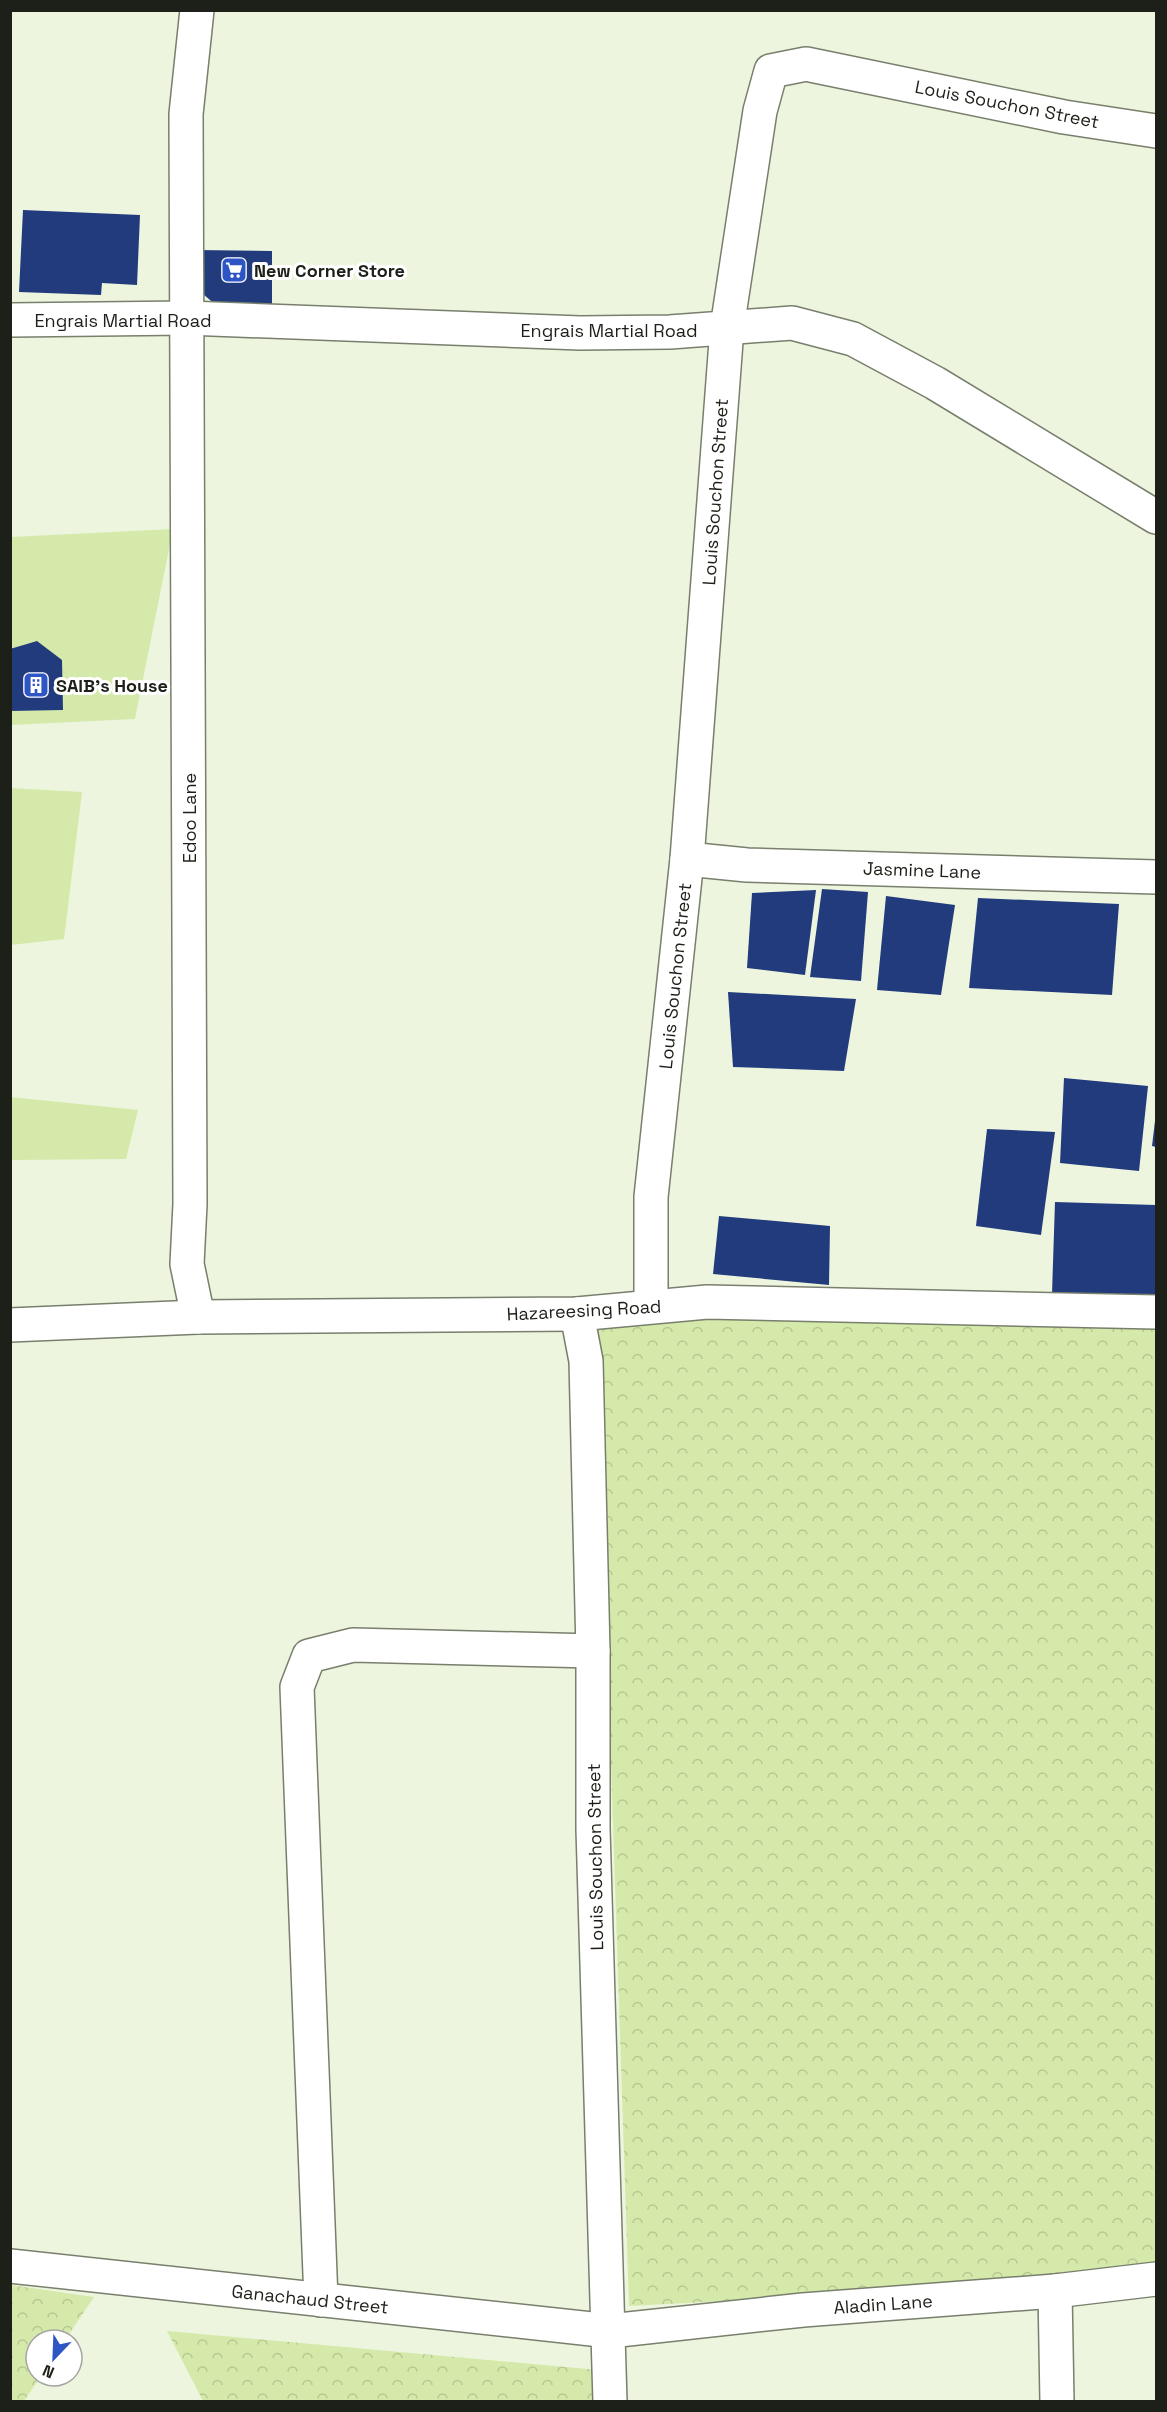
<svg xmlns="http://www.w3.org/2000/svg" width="1167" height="2412" font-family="'Space Grotesk',sans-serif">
	<defs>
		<pattern id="forest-crowns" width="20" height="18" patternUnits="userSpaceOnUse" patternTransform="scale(1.5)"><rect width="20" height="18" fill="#d5eaaa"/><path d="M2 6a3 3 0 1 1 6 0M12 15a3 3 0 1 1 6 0" fill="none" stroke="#b6c892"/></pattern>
	</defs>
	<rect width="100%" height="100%" fill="#edf5df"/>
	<!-- grass -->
	<g fill="#d5eaaa">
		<polygon points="173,529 135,719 11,725 11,537"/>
		<polygon points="10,788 82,792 64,939 11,945"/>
		<polygon points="10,1097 138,1110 126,1159 11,1160"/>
	</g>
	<!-- forest -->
	<g fill="url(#forest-crowns)">
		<polygon points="596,1312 1156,1328 1156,2279 629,2306"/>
		<polygon points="11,2285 94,2297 65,2340 36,2340 36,2376 41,2376 24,2401 11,2401"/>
		<polygon points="167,2331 610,2371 606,2401 203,2401"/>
	</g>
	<!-- building -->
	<g fill="#223b7c">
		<polygon points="23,210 140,215 137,285 102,283 101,295 19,292"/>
		<polygon points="196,250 272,251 272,306 217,306 196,288"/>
		<polygon points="37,641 62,660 63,710 10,711 10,649"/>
		<polygon points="822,889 868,892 861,981 810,977"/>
		<polygon points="816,890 805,975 747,968 752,893"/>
		<polygon points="886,896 955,905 941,995 877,990"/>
		<polygon points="978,898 1119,904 1112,995 969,988"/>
		<polygon points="728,992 856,999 844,1071 733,1067"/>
		<polygon points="1064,1078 1148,1086 1139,1171 1060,1163"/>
		<polygon points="1155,1121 1156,1121 1156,1147 1152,1146"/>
		<polygon points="987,1129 1055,1132 1041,1235 976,1226"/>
		<polygon points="1055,1202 1156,1205 1156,1298 1052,1294"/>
		<polygon points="719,1216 830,1226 829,1285 713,1274"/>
	</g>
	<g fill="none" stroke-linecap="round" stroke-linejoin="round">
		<!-- street casing -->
		<g stroke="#787f6c" stroke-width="36">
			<g id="street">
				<polyline points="197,10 186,114 190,1204 187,1264 198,1317"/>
				<polyline points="10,320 187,318 580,333 670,332 792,323 853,339 935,383 1156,517"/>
				<polyline points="687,859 747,865 1156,877"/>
				<polyline points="651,1306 651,1197 687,859 727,328 760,111 771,71 806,64 1064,117 1156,131"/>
				<polyline points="577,1314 586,1361 593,1651 593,1829 610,2402"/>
				<polyline points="10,1325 198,1317 577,1314 707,1302 1156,1312"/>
				<polyline points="10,2266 610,2331 803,2310 1055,2291 1156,2279"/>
				<polyline points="1055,2291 1057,2402"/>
				<polyline points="321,2300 297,1687 309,1656 353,1645 593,1651"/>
			</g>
		</g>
		<!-- street -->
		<use href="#street" stroke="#fff" stroke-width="33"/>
	</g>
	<!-- icons -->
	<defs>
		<g id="supermarket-square" transform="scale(1.35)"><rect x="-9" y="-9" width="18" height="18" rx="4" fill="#2d55c4" stroke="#fff"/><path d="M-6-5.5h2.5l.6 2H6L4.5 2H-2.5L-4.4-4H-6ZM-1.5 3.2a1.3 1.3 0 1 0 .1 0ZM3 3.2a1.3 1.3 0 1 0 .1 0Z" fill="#fff"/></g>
		<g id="building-square" transform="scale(1.35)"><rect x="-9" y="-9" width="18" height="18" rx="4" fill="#2d55c4" stroke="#fff"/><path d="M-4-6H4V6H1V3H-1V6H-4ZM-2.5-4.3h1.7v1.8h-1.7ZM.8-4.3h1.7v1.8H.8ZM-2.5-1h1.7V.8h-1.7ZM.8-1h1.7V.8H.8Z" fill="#fff"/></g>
	</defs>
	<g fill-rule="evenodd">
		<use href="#supermarket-square" x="234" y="270"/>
		<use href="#building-square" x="36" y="685"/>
	</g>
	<g text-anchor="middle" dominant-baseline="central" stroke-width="6" stroke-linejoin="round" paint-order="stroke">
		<!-- street labels -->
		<g font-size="18" fill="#1d2018" stroke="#fff">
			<text transform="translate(1007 104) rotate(11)">Louis Souchon Street</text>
			<text x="123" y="320">Engrais Martial Road</text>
			<text x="609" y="330">Engrais Martial Road</text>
			<text transform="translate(715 492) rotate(-86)">Louis Souchon Street</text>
			<text transform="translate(189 818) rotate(-90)">Edoo Lane</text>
			<text transform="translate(922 870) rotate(2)">Jasmine Lane</text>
			<text transform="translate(675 976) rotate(-84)">Louis Souchon Street</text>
			<text transform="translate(584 1310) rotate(-3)">Hazareesing Road</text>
			<text transform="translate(595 1857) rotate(-91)">Louis Souchon Street</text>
			<text transform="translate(310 2299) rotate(6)">Ganachaud Street</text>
			<text transform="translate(883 2304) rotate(-4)">Aladin Lane</text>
		</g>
		<!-- poi labels -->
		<g font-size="18" font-weight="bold" fill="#1d2018" stroke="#fff" text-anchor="start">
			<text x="254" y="270">New Corner Store</text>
			<text x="56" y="685">SAIB's House</text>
		</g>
	</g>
	<!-- border -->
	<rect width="1167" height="2412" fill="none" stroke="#1d2018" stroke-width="24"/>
	<!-- north arrow -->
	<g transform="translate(54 2358) rotate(203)"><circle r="28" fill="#ffffff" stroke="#a5a6a3" stroke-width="1.5"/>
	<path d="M0-4.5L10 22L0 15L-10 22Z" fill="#2d55c4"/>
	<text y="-9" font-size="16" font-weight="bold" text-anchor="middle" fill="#1d2018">N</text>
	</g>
</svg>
